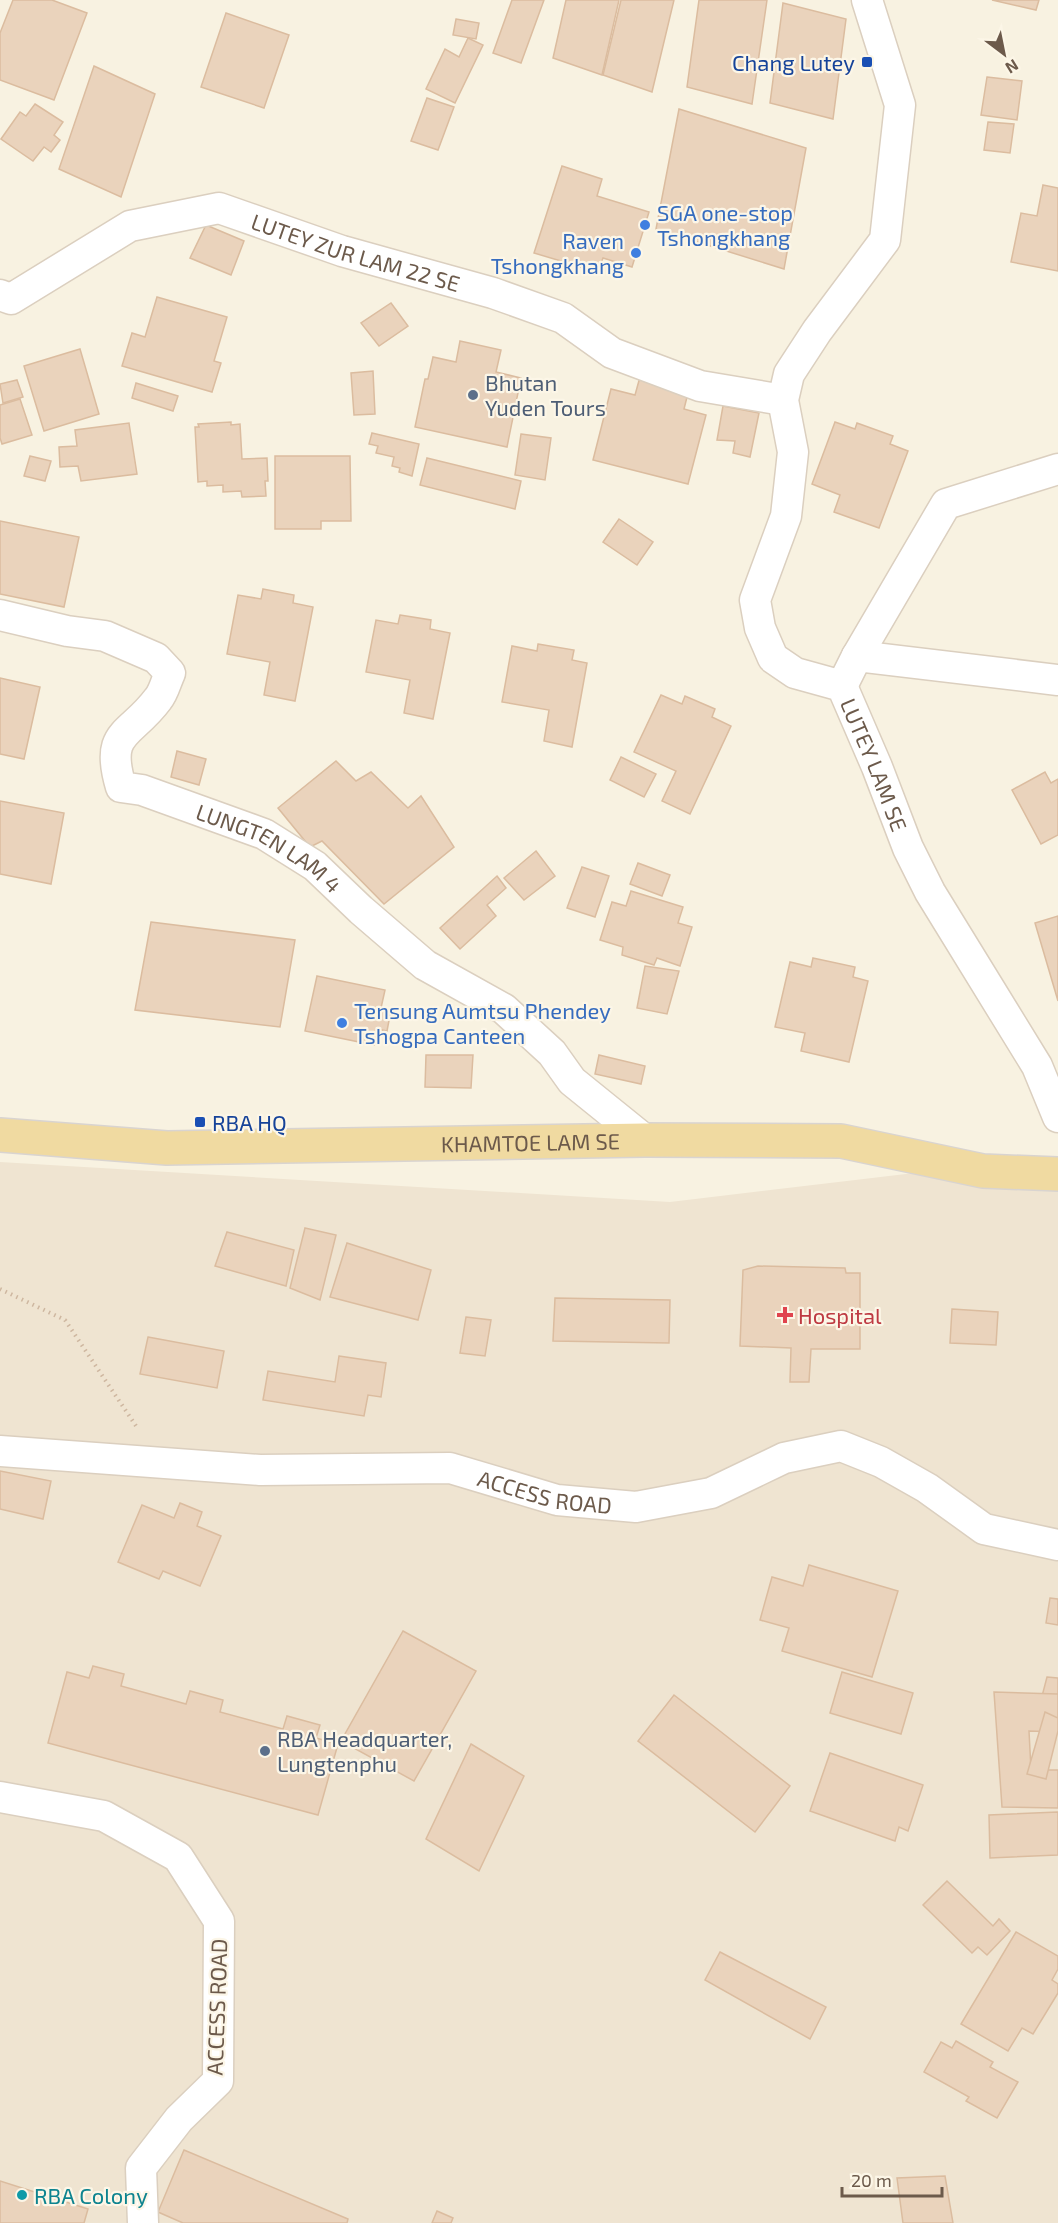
<svg xmlns="http://www.w3.org/2000/svg" width="1058" height="2223" font-family="'Exo 2',sans-serif">
	<rect width="100%" height="100%" fill="#f8f2e1"/>
	<!-- residential -->
	<polygon fill="#efe4d1" points="1058,1156 1058,2223 0,2223 0,1162 670,1202"/>
	<!-- building -->
	<g fill="#ead3bc" stroke="#dbbc9f" stroke-width="1.5">
		<polygon points="13,0 52,0 87,13 54,100 0,80 0,33"/>
		<polygon points="512,0 544,0 521,63 493,53"/>
		<polygon points="566,0 619,0 602,75 553,58"/>
		<polygon points="621,0 674,0 652,92 603,75"/>
		<polygon points="699,0 767,0 752,104 687,87"/>
		<polygon points="992,0 1039,0 1036,10"/>
		<polygon points="783,3 846,19 833,119 770,103"/>
		<polygon points="226,13 289,35 264,108 201,87"/>
		<polygon points="456,19 479,23 476,39 453,35"/>
		<polygon points="468,38 483,45 455,103 426,89 445,49 459,57"/>
		<polygon points="94,66 155,94 121,197 59,169"/>
		<polygon points="987,77 1022,81 1017,120 981,115"/>
		<polygon points="427,98 454,107 438,150 411,141"/>
		<polygon points="35,104 63,122 54,135 60,140 51,152 44,147 33,161 1,139 20,112 26,116"/>
		<polygon points="679,109 806,148 784,269 656,229"/>
		<polygon points="988,122 1014,124 1010,153 984,150"/>
		<polygon points="562,166 602,179 597,196 649,212 632,267 603,258 598,272 534,253"/>
		<polygon points="1043,185 1058,188 1058,271 1011,262 1021,213 1037,216"/>
		<polygon points="206,225 244,241 231,275 190,258"/>
		<polygon points="157,297 227,317 214,361 221,363 212,392 122,366 132,333 145,337"/>
		<polygon points="391,303 408,326 379,346 361,323"/>
		<polygon points="460,341 501,350 496,372 521,378 507,447 415,427 425,379 428,379 433,357 456,362"/>
		<polygon points="80,349 99,414 44,431 24,366"/>
		<polygon points="373,371 375,414 354,415 351,373"/>
		<polygon points="640,377 689,389 684,409 706,415 688,484 593,460 611,389 635,395"/>
		<polygon points="17,380 23,397 3,403 0,384"/>
		<polygon points="136,383 178,396 173,411 132,398"/>
		<polygon points="20,399 32,435 2,444 0,438 0,405"/>
		<polygon points="723,406 759,413 750,457 733,453 735,441 717,440"/>
		<polygon points="231,422 231,425 240,424 242,459 267,458 268,481 265,481 266,496 242,497 241,491 223,492 223,485 207,486 207,481 198,482 195,427 199,427 198,424"/>
		<polygon points="835,422 855,429 857,423 893,436 890,444 908,451 879,528 834,512 840,495 812,484"/>
		<polygon points="129,423 137,474 81,481 78,466 60,467 59,447 77,446 75,430"/>
		<polygon points="372,433 419,444 412,476 399,472 400,468 392,466 394,457 376,453 378,446 369,444"/>
		<polygon points="521,434 551,438 545,480 515,475"/>
		<polygon points="30,456 51,461 45,481 24,476"/>
		<polygon points="275,456 350,456 351,521 321,521 321,529 275,529"/>
		<polygon points="427,458 521,481 515,509 420,485"/>
		<polygon points="619,519 653,542 637,565 603,542"/>
		<polygon points="0,521 79,537 64,607 0,594"/>
		<polygon points="263,589 294,595 293,603 313,607 295,701 264,695 270,662 227,654 238,595 261,599"/>
		<polygon points="400,615 431,620 430,629 450,633 433,719 404,713 410,680 366,672 376,620 398,624"/>
		<polygon points="538,644 574,650 572,660 587,663 572,747 544,741 549,710 502,702 512,646 537,651"/>
		<polygon points="0,678 40,687 24,759 0,754"/>
		<polygon points="661,695 682,704 685,696 715,709 712,717 731,726 690,814 662,801 676,771 634,752"/>
		<polygon points="177,751 206,759 199,785 171,777"/>
		<polygon points="621,757 656,774 644,797 610,780"/>
		<polygon points="336,761 356,781 371,772 408,808 421,796 454,847 384,904 322,841 310,847 278,808"/>
		<polygon points="1045,772 1051,783 1058,779 1058,835 1041,844 1012,790"/>
		<polygon points="0,801 64,813 51,884 0,874"/>
		<polygon points="536,851 555,876 524,900 504,878"/>
		<polygon points="638,863 670,875 662,896 630,884"/>
		<polygon points="582,867 609,876 595,917 567,908"/>
		<polygon points="497,876 506,888 487,905 496,916 460,949 440,928"/>
		<polygon points="631,891 683,907 678,923 692,927 680,966 657,958 654,965 622,955 623,947 600,940 612,902 626,906"/>
		<polygon points="1058,916 1058,1001 1035,923"/>
		<polygon points="151,922 295,940 280,1027 135,1010"/>
		<polygon points="813,958 855,967 853,977 868,981 849,1062 801,1051 805,1033 775,1027 790,962 811,967"/>
		<polygon points="645,966 679,971 667,1014 637,1008"/>
		<polygon points="317,976 385,990 381,1008 391,1010 387,1031 377,1029 374,1045 305,1031"/>
		<polygon points="426,1055 473,1055 471,1088 425,1087"/>
		<polygon points="599,1055 645,1066 641,1084 595,1074"/>
		<polygon points="305,1228 336,1235 320,1300 290,1288"/>
		<polygon points="227,1232 294,1250 286,1286 215,1266"/>
		<polygon points="347,1243 431,1270 418,1320 330,1297"/>
		<polygon points="758,1266 845,1268 846,1273 860,1273 860,1349 811,1349 809,1382 790,1382 791,1348 740,1346 743,1270"/>
		<polygon points="555,1298 670,1300 669,1343 553,1341"/>
		<polygon points="952,1309 998,1312 996,1345 950,1343"/>
		<polygon points="466,1317 491,1320 485,1356 460,1353"/>
		<polygon points="148,1337 224,1351 217,1388 140,1374"/>
		<polygon points="339,1356 386,1363 381,1397 368,1395 364,1416 263,1400 268,1371 335,1382"/>
		<polygon points="0,1471 51,1481 43,1519 0,1509"/>
		<polygon points="180,1503 202,1512 197,1526 221,1536 200,1586 163,1571 159,1579 118,1562 142,1505 174,1518"/>
		<polygon points="809,1565 898,1591 872,1677 782,1651 789,1628 760,1620 772,1577 803,1586"/>
		<polygon points="1050,1598 1058,1599 1058,1625 1046,1623"/>
		<polygon points="403,1631 476,1671 414,1781 341,1741"/>
		<polygon points="93,1666 124,1674 121,1686 186,1704 190,1691 223,1700 220,1712 283,1729 287,1716 320,1725 316,1738 338,1744 318,1815 48,1743 67,1672 89,1678"/>
		<polygon points="842,1672 913,1693 901,1734 830,1713"/>
		<polygon points="1047,1677 1058,1678 1058,1700 1041,1700"/>
		<polygon points="994,1692 1058,1694 1058,1732 1029,1731 1031,1770 1058,1770 1058,1808 1002,1807"/>
		<polygon points="674,1695 790,1786 755,1832 638,1741"/>
		<polygon points="1045,1712 1058,1718 1058,1731 1046,1779 1027,1774"/>
		<polygon points="471,1744 524,1776 479,1871 426,1839"/>
		<polygon points="830,1753 923,1785 908,1831 899,1827 895,1841 810,1811"/>
		<polygon points="1058,1812 1058,1855 990,1858 989,1815"/>
		<polygon points="947,1881 993,1926 999,1919 1010,1931 987,1955 978,1947 972,1953 923,1905"/>
		<polygon points="1016,1932 1058,1956 1058,1969 1052,1980 1058,1984 1058,1993 1033,2034 1022,2028 1008,2051 961,2024"/>
		<polygon points="720,1952 826,2007 810,2039 705,1980"/>
		<polygon points="956,2041 993,2062 990,2067 1018,2082 997,2118 966,2101 969,2097 924,2072 941,2042 952,2048"/>
		<polygon points="184,2150 348,2219 347,2223 183,2223 158,2212"/>
		<polygon points="945,2176 953,2223 903,2223 897,2178"/>
		<polygon points="0,2181 88,2209 84,2223 0,2223"/>
		<polygon points="437,2211 453,2218 451,2223 432,2223"/>
	</g>
	<g fill="none" stroke-linecap="round" stroke-linejoin="round">
		<!-- street casing -->
		<g stroke="#dbcfbf" stroke-width="33">
			<g id="street">
				<path id="s1" d="M867,0L900,105L885,240L817,331L789,374L783,400L793,452L786,516L755,600L760,628L773,658L795,673L842,686L877,767L908,848L930,892L1037,1066L1058,1117"/>
				<path id="s2" d="M0,295L11,299L130,226L219,208L342,251L493,293L563,318L612,353L700,386L783,400"/>
				<path id="s3" d="M0,615L67,631L105,636L156,658L170,673C166,681 164,692 158,699C130,737 104,730 121,787L142,790L264,834L315,866L361,910L425,965L504,1009L552,1053L572,1081L645,1140"/>
				<polyline points="857,656 1058,680"/>
				<polyline points="842,686 857,656 946,504 1058,469"/>
				<path id="s4" d="M0,1451L260,1470L450,1468L557,1500L636,1507L711,1493L784,1458L841,1446L881,1462L927,1488L984,1529L1058,1545"/>
				<polyline points="0,1797 104,1816 178,1857 219,1921 218,2081 179,2119 141,2168 143,2223"/>
			</g>
		</g>
		<!-- primary casing -->
		<g stroke="#d9d4d0" stroke-width="36">
			<g id="primary">
				<path id="s5" d="M0,1135L167,1148L645,1140L841,1141L983,1171L1058,1174"/>
			</g>
		</g>
		<!-- path -->
		<polyline stroke="#ceb7a0" stroke-width="4" stroke-dasharray="1.5 4.5" stroke-linecap="butt" points="0,1289 65,1320 138,1429"/>
		<!-- street -->
		<use href="#street" stroke="#fff" stroke-width="30"/>
		<!-- primary -->
		<use href="#primary" stroke="#f0daa1" stroke-width="33"/>
	</g>
	<!-- markers -->
	<g fill="#1a4fb4" stroke="#fcf6e7" stroke-width="2">
		<rect x="861" y="56" width="12" height="12" rx="3"/>
		<rect x="194" y="1116" width="12" height="12" rx="3"/>
	</g>
	<g fill="#3f7fe0" stroke="#fcf6e7" stroke-width="2">
		<circle cx="645" cy="225" r="6"/>
		<circle cx="636" cy="253" r="6"/>
		<circle cx="342" cy="1023" r="6"/>
	</g>
	<g fill="#5c6f8a" stroke="#fcf6e7" stroke-width="2">
		<circle cx="473" cy="395" r="6"/>
		<circle cx="265" cy="1751" r="6"/>
	</g>
	<path fill="#e0444e" stroke="#fcf6e7" stroke-width="2" d="M782 1306h6v6h6v6h-6v6h-6v-6h-6v-6h6z"/>
	<circle fill="#0f9aa8" stroke="#fcf6e7" stroke-width="2" cx="22" cy="2195" r="6"/>
	<g text-anchor="middle" dominant-baseline="central" stroke-width="4.5" stroke-linejoin="round" paint-order="stroke">
		<!-- transit labels -->
		<g font-size="22" fill="#164399" stroke="#fcf6e7" text-anchor="end">
			<text x="855" y="62">Chang Lutey</text>
			<text x="212" y="1122" text-anchor="start">RBA HQ</text>
		</g>
		<!-- shop labels -->
		<g font-size="22" fill="#366cbe" stroke="#fcf6e7" text-anchor="start">
			<text x="657" y="212">SGA one-stop<tspan x="657" dy="25">Tshongkhang</tspan></text>
			<text x="624" y="240" text-anchor="end">Raven<tspan x="624" dy="25">Tshongkhang</tspan></text>
			<text x="354" y="1010">Tensung Aumtsu Phendey<tspan x="354" dy="25">Tshogpa Canteen</tspan></text>
		</g>
		<!-- street labels -->
		<g font-size="22" fill="#6c5a4b" stroke="#fcf6e7">
			<text stroke="none"><textPath href="#s2" startOffset="386">LUTEY ZUR LAM 22 SE</textPath></text>
			<text stroke="none"><textPath href="#s1" startOffset="866">LUTEY LAM SE</textPath></text>
			<text stroke="none"><textPath href="#s3" startOffset="478">LUNGTEN LAM 4</textPath></text>
			<text stroke="none"><textPath href="#s5" startOffset="531">KHAMTOE LAM SE</textPath></text>
			<text stroke="none"><textPath href="#s4" startOffset="549">ACCESS ROAD</textPath></text>
			<text transform="translate(216 2007) rotate(-88)">ACCESS ROAD</text>
		</g>
		<!-- service labels -->
		<g font-size="22" fill="#4e5e75" stroke="#fcf6e7" text-anchor="start">
			<text x="485" y="382">Bhutan<tspan x="485" dy="25">Yuden Tours</tspan></text>
			<text x="277" y="1738">RBA Headquarter,<tspan x="277" dy="25">Lungtenphu</tspan></text>
		</g>
		<!-- health labels -->
		<g font-size="22" fill="#be3a42" stroke="#fcf6e7" text-anchor="start">
			<text x="798" y="1315">Hospital</text>
		</g>
		<!-- culture labels -->
		<g font-size="22" fill="#0d838f" stroke="#fcf6e7" text-anchor="start">
			<text x="34" y="2195">RBA Colony</text>
		</g>
	</g>
	<!-- north arrow -->
	<g transform="translate(1004 54) rotate(148)" stroke="#fcf6e7" stroke-width="4.5" paint-order="stroke">
	<path d="M0-4.5L10 22L0 15L-10 22Z" fill="#6c5a4b"/>
	<text y="-9" font-size="16" font-weight="bold" text-anchor="middle" fill="#6c5a4b">N</text>
	</g>
	<!-- scale -->
	<path d="M842 2187v9h100v-9" fill="none" stroke="#6c5a4b" stroke-width="3"/>
	<text x="851" y="2187" font-size="18" fill="#6c5a4b" stroke="#fcf6e7" stroke-width="4.5" paint-order="stroke">20 m</text>
</svg>
